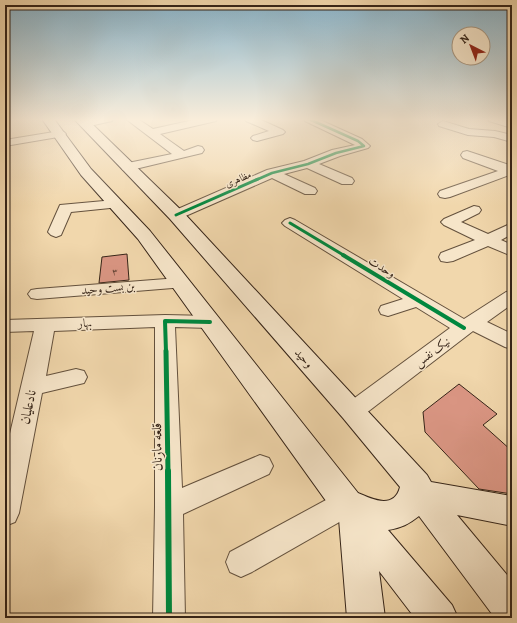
<svg xmlns="http://www.w3.org/2000/svg" width="517" height="623" font-family="Alegreya,Amiri,serif">
	<rect width="100%" height="100%" fill="#f1d7ac"/>
	<filter id="stains"><feTurbulence type="fractalNoise" baseFrequency=".005" numOctaves="4"/><feColorMatrix values="0 0 0 0 .2 0 0 0 0 .09 0 0 0 0 .02 0 0 0 .5 -.17"/></filter>
	<radialGradient id="worn" r=".72"><stop offset=".6" stop-color="#630" stop-opacity="0"/><stop offset="1" stop-color="#630" stop-opacity=".3"/></radialGradient>
	<!-- building -->
	<g fill="#dc9785" stroke="#352418">
		<polygon points="127,254 129,280 99,283 102,257"/>
		<polygon points="459,384 497,414 483,425 512,451 512,494 479,489 425,432 423,412"/>
	</g>
	<g fill="none" stroke-linecap="round" stroke-linejoin="round">
		<!-- street casing -->
		<g stroke="#64513d" stroke-width="2">
			<g id="street">
				<polygon points="93,119 113,119 112,121 85,127 80,124 81,122"/>
				<polygon points="126,119 138,119 153,129 198,119 217,119 216,121 160,134 184,151 198,146 202,147 204,150 202,153 127,171 123,170 121,167 123,164 172,154"/>
				<polygon points="245,119 259,119 283,130 285,132 283,134 257,141 253,140 251,138 253,136 269,131 246,121"/>
				<polygon points="304,119 318,119 362,139 370,146 368,148 340,156 319,164 352,178 354,181 352,184 342,184 307,168 284,174 315,188 317,191 315,194 305,194 272,178 181,218 176,219 171,218 169,215 171,212 267,170 304,161 332,150 355,145 305,121"/>
				<polygon points="488,119 504,119 512,122 512,128 489,121"/>
				<polygon points="443,121 469,129 495,131 512,135 512,142 494,137 468,135 439,126 438,124"/>
				<polygon points="60,131 64,132 66,134 64,136 5,146 5,140"/>
				<polygon points="467,151 512,166 512,174 450,197 445,198 440,197 438,194 440,191 498,171 463,158 461,155 463,152"/>
				<polygon points="115,200 120,201 122,204 120,207 71,212 61,235 56,237 51,235 48,232 60,205"/>
				<polygon points="474,206 479,207 481,210 479,213 461,222 488,234 512,223 512,234 501,240 512,245 512,256 488,246 453,261 447,262 441,261 439,257 441,253 475,240 444,225 441,222 444,219"/>
				<polygon points="290,218 295,220 464,319 506,292 512,291 512,304 487,322 512,334 512,349 505,347 473,331 361,417 353,420 345,417 341,411 345,405 450,328 416,307 388,316 381,314 379,310 381,306 403,299 285,226 282,223 285,220"/>
				<polygon points="179,278 185,279 188,283 185,287 37,299 31,298 28,294 31,290 37,289"/>
				<polygon points="165,315 210,316 217,318 220,322 217,326 210,328 175,327 182,488 260,455 269,458 273,466 269,474 183,514 185,618 153,618 155,507 155,327 54,331 46,376 76,369 84,371 87,377 84,383 42,393 19,513 15,522 5,526 5,455 34,331 5,332 5,320"/>
				<polygon points="347,491 357,494 361,503 357,512 252,572 241,577 230,572 226,562 230,552 337,494"/>
			</g>
		</g>
		<!-- secondary casing -->
		<g stroke="#352418" stroke-width="2">
			<path id="secondary" d="M42,119H54L91,169L150,231L358,493C372,499 394,510 400,487L343,418L170,219L74,119H87L182,211L427,475L431,482L512,496V526L457,515L512,581V618H495L419,516C409,524 401,528 388,530L452,605L458,618H415L379,571L385,618H347L339,519L138,239L81,175Z"/>
		</g>
		<!-- street -->
		<use href="#street" fill="#f6e5c9" fill-rule="evenodd"/>
		<!-- secondary -->
		<use href="#secondary" fill="#f6e5c9" fill-rule="evenodd"/>
		<!-- cycleway-far4 casing -->
		<g stroke="#f6e5c9" stroke-width="4">
			<polyline id="cycleway-far4" points="256,180 272,173 308,164 336,153 364,146 358,141 309,119"/>
		</g>
		<!-- cycleway-far3 casing -->
		<g stroke="#f6e5c9" stroke-width="5">
			<g id="cycleway-far3">
				<polyline points="176,215 258,179"/>
				<polyline points="290,223 345,256"/>
			</g>
		</g>
		<!-- cycleway-far2 casing -->
		<g stroke="#f6e5c9" stroke-width="6">
			<g id="cycleway-far2">
				<polyline points="343,255 464,328"/>
				<polyline points="166,352 165,321 210,322"/>
			</g>
		</g>
		<!-- cycleway-far1 casing -->
		<g stroke="#f6e5c9" stroke-width="8">
			<polyline id="cycleway-far1" points="166,351 168,472"/>
		</g>
		<!-- cycleway casing -->
		<g stroke="#f6e5c9" stroke-width="8">
			<polyline id="cycleway" points="168,471 169,618"/>
		</g>
		<!-- cycleway-far4 -->
		<use href="#cycleway-far4" stroke="#00873e" stroke-width="2.5"/>
		<!-- cycleway-far3 -->
		<use href="#cycleway-far3" stroke="#00873e" stroke-width="3"/>
		<!-- cycleway-far2 -->
		<use href="#cycleway-far2" stroke="#00873e" stroke-width="4"/>
		<!-- cycleway-far1 -->
		<use href="#cycleway-far1" stroke="#00873e" stroke-width="5"/>
		<!-- cycleway -->
		<use href="#cycleway" stroke="#00873e" stroke-width="6"/>
	</g>
	<!-- sky -->
	<linearGradient id="sky" x2="0" y2="1"><stop stop-color="#89b6ce"/><stop offset="0.58" stop-color="#f9edda"/><stop offset="1" stop-color="#f9edda" stop-opacity="0"/></linearGradient>
	<rect width="517" height="206" fill="url(#sky)"/>
	<g text-anchor="middle" dominant-baseline="central" stroke-width="3" stroke-linejoin="round" paint-order="stroke">
		<!-- far-street labels -->
		<g font-size="10" fill="#352418" stroke="#f6e5c9">
			<text transform="translate(238 179) rotate(-23)">مظاهری</text>
		</g>
		<!-- number labels -->
		<g font-size="10" fill="#5f4133">
			<text x="115" y="271">۳</text>
		</g>
		<!-- street labels -->
		<g font-size="12" fill="#352418" stroke="#f6e5c9">
			<text transform="translate(382 267) rotate(31)">وحدت</text>
			<text transform="translate(108 288) rotate(-5)">بن بست وحید</text>
			<text transform="translate(85 323) rotate(-1)">بهار</text>
			<text transform="translate(432 352) rotate(-37)">نیک نفس</text>
			<text transform="translate(304 358) rotate(48)">وحید</text>
		</g>
		<!-- near-street labels -->
		<g font-size="14" fill="#352418" stroke="#f6e5c9">
			<text transform="translate(28 407) rotate(-78)">نادعلیان</text>
			<text transform="translate(157 447) rotate(-91)">قلعه مارنان</text>
		</g>
	</g>
	<!-- margin -->
	<rect width="517" height="623" fill="none" stroke="#f1d7ac" stroke-width="20"/>
	<rect x="6" y="6" width="505" height="611" fill="none" stroke="#352418" stroke-width="2"/>
	<rect x="10" y="10" width="497" height="603" fill="none" stroke="#352418"/>
	<!-- north arrow -->
	<g transform="translate(471 46) rotate(318)"><circle r="19" fill="#f6e5c9" stroke="#a99882"/>
	<path d="M0-3L7 15L0 10L-7 15Z" fill="#8f2418"/>
	<text y="-6" font-size="11" font-weight="bold" text-anchor="middle" fill="#352418">N</text>
	</g>
	<rect width="100%" height="100%" filter="url(#stains)"/>
	<rect width="100%" height="100%" fill="url(#worn)"/>
</svg>
